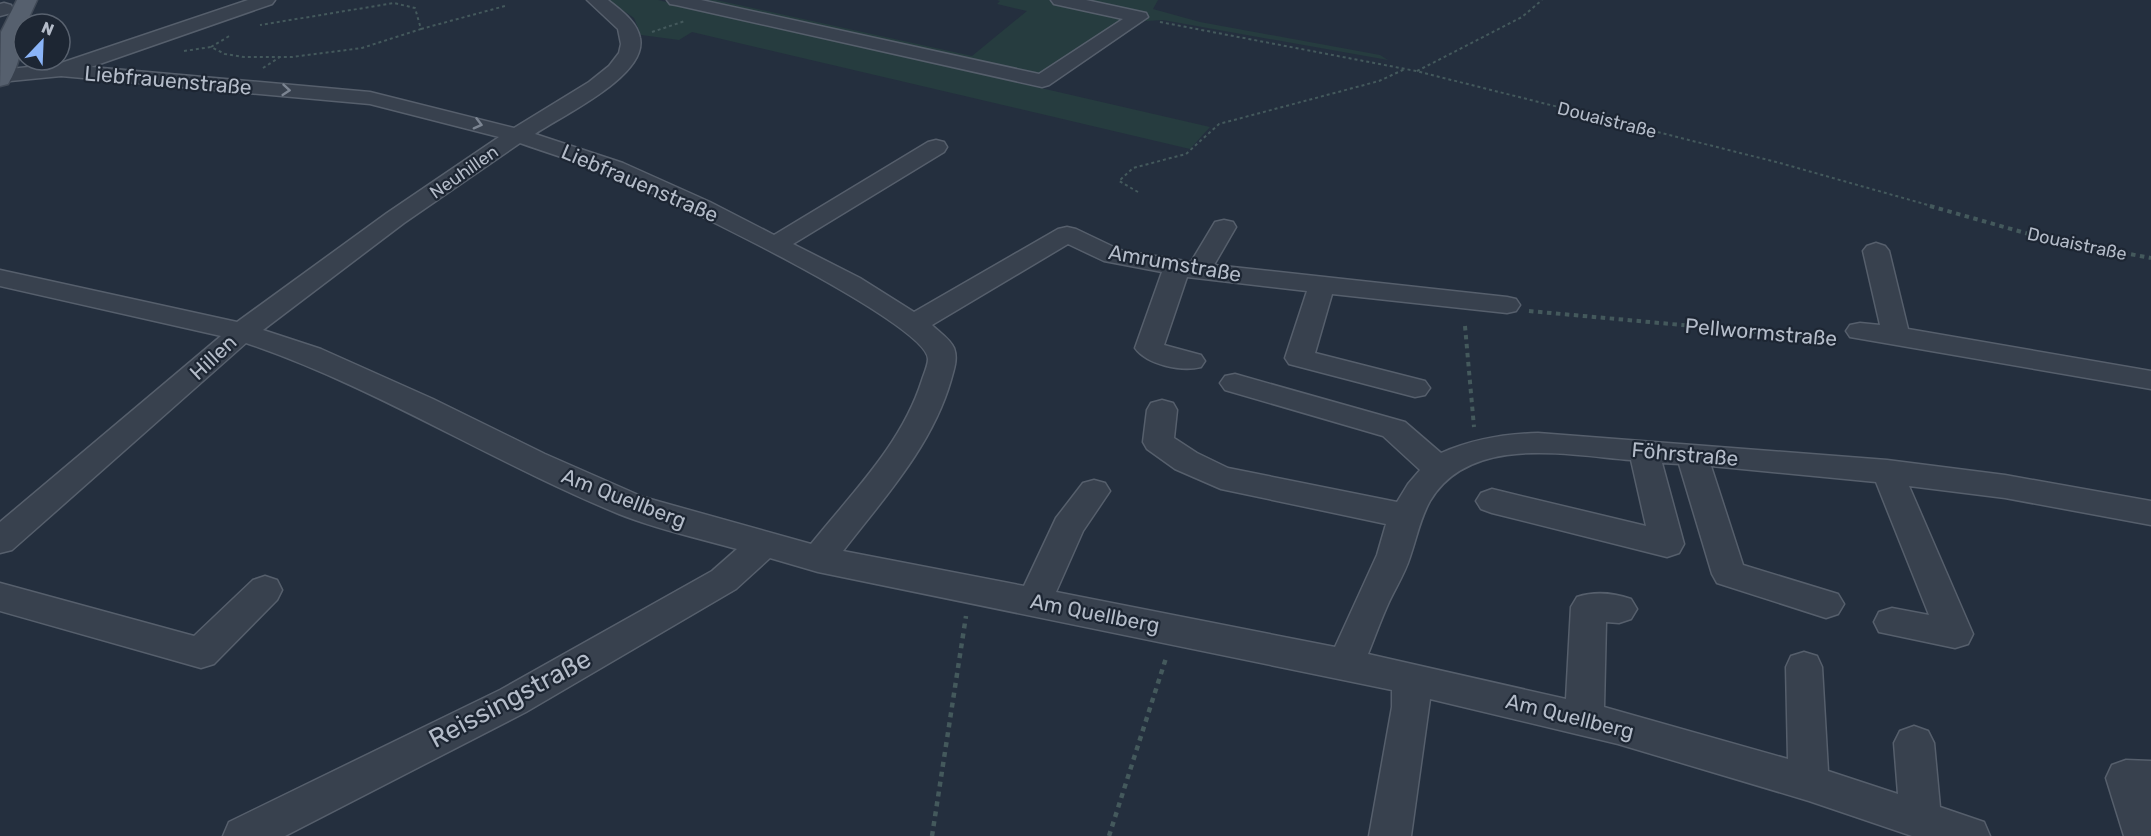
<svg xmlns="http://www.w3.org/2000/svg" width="2151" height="836" font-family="Rubik,sans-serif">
	<rect width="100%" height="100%" fill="#242f3e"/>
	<!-- green -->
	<g fill="#263c3f">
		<polygon points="608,0 658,0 1210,127 1190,149 692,32 679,40 641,35 634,18"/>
		<polygon points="685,0 716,0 972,56 1027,11 997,4 1000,1 997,0 1158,0 1153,9 1200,22 1380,55 1388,60 1163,20 1130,22 1042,76"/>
	</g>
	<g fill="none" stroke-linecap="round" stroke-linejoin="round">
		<!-- minor casing -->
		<g stroke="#565f6c" stroke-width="3">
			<g id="minor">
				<path d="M248,0H275L272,4L91,67L370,92L514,128L589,82L609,66L619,53L621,44L618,29L587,0H608C620,10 637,21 640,38C648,76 561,116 535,134L623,163L710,202L774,235L928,142L936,140L944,142L947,147L944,152L793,244L860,278L914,312L1058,229L1067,227L1076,229L1120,250L1191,262L1215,222L1224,220L1233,222L1236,227L1214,265L1507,297L1516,299L1520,305L1516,311L1507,313L1332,294L1315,353L1425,381L1430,388L1425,395L1415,397L1289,364L1285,358L1307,291L1187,277L1164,345L1201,355L1205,361L1201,367C1182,372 1147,365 1135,348L1162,272L1104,261L1068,244L932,325C939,332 950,339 954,348C958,359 954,369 951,380C932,446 884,498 843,551L1024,586L1056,518L1083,483L1094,480L1105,483L1110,491L1083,531L1056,592L1335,647L1377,555L1386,524L1221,489L1175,469L1147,449L1143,442L1147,410L1151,403L1162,400L1173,403L1177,410L1174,438L1197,453L1228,468L1397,502L1408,484L1420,470L1383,436L1225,390L1220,383L1225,376L1235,374L1405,422L1441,453C1473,439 1503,434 1538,433L1887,460L2005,475L2151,501V525L2005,498L1909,486L1973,634L1968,644L1955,648L1879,632L1874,622L1879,612L1892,608L1929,615L1876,482L1711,466L1743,565L1838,594L1844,604L1838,614L1826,618L1717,583L1712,574L1679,464L1662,463L1684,544L1679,553L1667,557L1492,513L1481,509L1476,501L1481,493L1492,489L1646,526L1631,460C1567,455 1470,434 1430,501C1420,519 1417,537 1410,557C1405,573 1396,587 1389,602C1381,619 1375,637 1368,654L1566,699L1571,607L1577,597C1595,591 1614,593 1631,599L1637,609L1631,619L1619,623L1606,622L1604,707L1788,759L1786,667L1791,656L1804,652L1817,656L1822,667L1828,771L1898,794L1894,743L1900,731L1914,726L1928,731L1934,743L1940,807L1984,822L1990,836H1912L1809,801L1618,744L1430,699L1411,836H1369L1392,707V690L818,572L770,558L736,589L526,712L285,836H223L229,822L500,690L712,571L737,549C698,538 656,529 619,514C492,462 376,387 246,343L12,550L0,553V522L221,336L0,286V270L237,322L387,213L499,137L370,104L61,76L0,82V70L58,64ZM520,143C548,153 577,162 606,172C649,189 928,322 928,359C928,365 924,374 922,380C902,444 852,493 811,544L643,497L545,454L433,399L321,349L263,330L404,223Z"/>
				<polygon points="667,0 701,0 1039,74 1123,19 1054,4 1051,0 1086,0 1146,13 1148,17 1049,85 1042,87 676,5 670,4"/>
				<polygon points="4,3 11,5 13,9 11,13 0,16 0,4"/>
				<polygon points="1876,243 1885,246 1889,251 1908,329 2151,371 2151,389 1850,337 1846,331 1850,325 1860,323 1880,325 1863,251 1867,246"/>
				<polygon points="265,576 277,580 282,590 277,600 214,664 201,668 0,611 0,583 194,636 253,580"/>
				<polygon points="2126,760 2151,761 2151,836 2124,836 2106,778 2112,765"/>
			</g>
		</g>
		<!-- major casing -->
		<g stroke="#414a57" stroke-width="3">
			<path id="major" d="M17,0H37L26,24H24C23,43 19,67 8,84L0,86L1,32Z"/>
		</g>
		<!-- path-far2 -->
		<g stroke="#44595c" stroke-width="2" stroke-dasharray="3 3" stroke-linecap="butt">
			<polyline points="1160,22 1416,71 1780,163 1935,207"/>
			<polyline points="421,29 505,6"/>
			<polyline points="652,32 685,21"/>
			<polyline points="211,47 231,35"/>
			<polyline points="184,51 211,47 225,54 244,57 292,57 362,48 421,29 415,8 394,3 260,25"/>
			<polyline points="263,68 280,57"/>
			<polyline points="1417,71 1522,17 1542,0"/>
			<polyline points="1138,192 1119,181 1133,168 1186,154 1219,124 1379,81 1405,69"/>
		</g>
		<!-- path-far1 -->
		<g stroke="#44595c" stroke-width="4" stroke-dasharray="4.5 4.5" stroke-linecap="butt">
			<polyline points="1930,206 2043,238 2151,258"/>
			<polyline points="1529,311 1835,339"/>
			<polyline points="1465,326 1474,427"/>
		</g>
		<!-- path -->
		<g stroke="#44595c" stroke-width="4.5" stroke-dasharray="5 5" stroke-linecap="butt">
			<polyline points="932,836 966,616"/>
			<polyline points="1109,836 1166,658"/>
		</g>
		<!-- minor -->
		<use href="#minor" fill="#38414e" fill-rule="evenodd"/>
		<!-- major -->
		<use href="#major" fill="#56606e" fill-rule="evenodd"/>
	</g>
	<!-- one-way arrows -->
	<defs><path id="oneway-chevron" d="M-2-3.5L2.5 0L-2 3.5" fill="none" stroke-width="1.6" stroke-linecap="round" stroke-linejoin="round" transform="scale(1.5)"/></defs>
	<g stroke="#7c8592">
		<use href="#oneway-chevron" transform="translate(286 90) rotate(5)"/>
		<use href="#oneway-chevron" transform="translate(478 124) rotate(15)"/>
	</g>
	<g text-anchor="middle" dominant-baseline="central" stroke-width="4.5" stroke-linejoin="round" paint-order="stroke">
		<!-- far-street labels -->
		<g font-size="18" fill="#b4bcc9" stroke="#1d2633">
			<text transform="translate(1607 120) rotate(14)">Douaistraße</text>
			<text transform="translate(464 172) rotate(-35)">Neuhillen</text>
			<text transform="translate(2077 244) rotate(12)">Douaistraße</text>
		</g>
		<!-- street labels -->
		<g font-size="21" fill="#b4bcc9" stroke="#1d2633">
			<text transform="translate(168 80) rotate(5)">Liebfrauenstraße</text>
			<text transform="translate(640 183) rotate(23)">Liebfrauenstraße</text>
			<text transform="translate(1175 263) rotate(10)">Amrumstraße</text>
			<text transform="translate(1761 332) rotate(5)">Pellwormstraße</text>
			<text transform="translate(213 357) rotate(-43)">Hillen</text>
			<text transform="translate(1685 454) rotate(5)">Föhrstraße</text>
			<text transform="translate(624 498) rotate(21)">Am Quellberg</text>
			<text transform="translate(1095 613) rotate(11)">Am Quellberg</text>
			<text transform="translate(1570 716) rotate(14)">Am Quellberg</text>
		</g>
		<!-- near-street labels -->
		<g font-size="26" fill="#b4bcc9" stroke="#1d2633">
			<text transform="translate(510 699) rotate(-28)">Reissingstraße</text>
		</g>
	</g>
	<!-- north arrow -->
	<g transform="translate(42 42) rotate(23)"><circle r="28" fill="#1d2633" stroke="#59626f" stroke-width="1.5"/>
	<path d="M0-4.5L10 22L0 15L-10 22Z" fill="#8ab4f8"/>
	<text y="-9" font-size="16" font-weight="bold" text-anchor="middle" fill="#b4bcc9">N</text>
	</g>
</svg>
